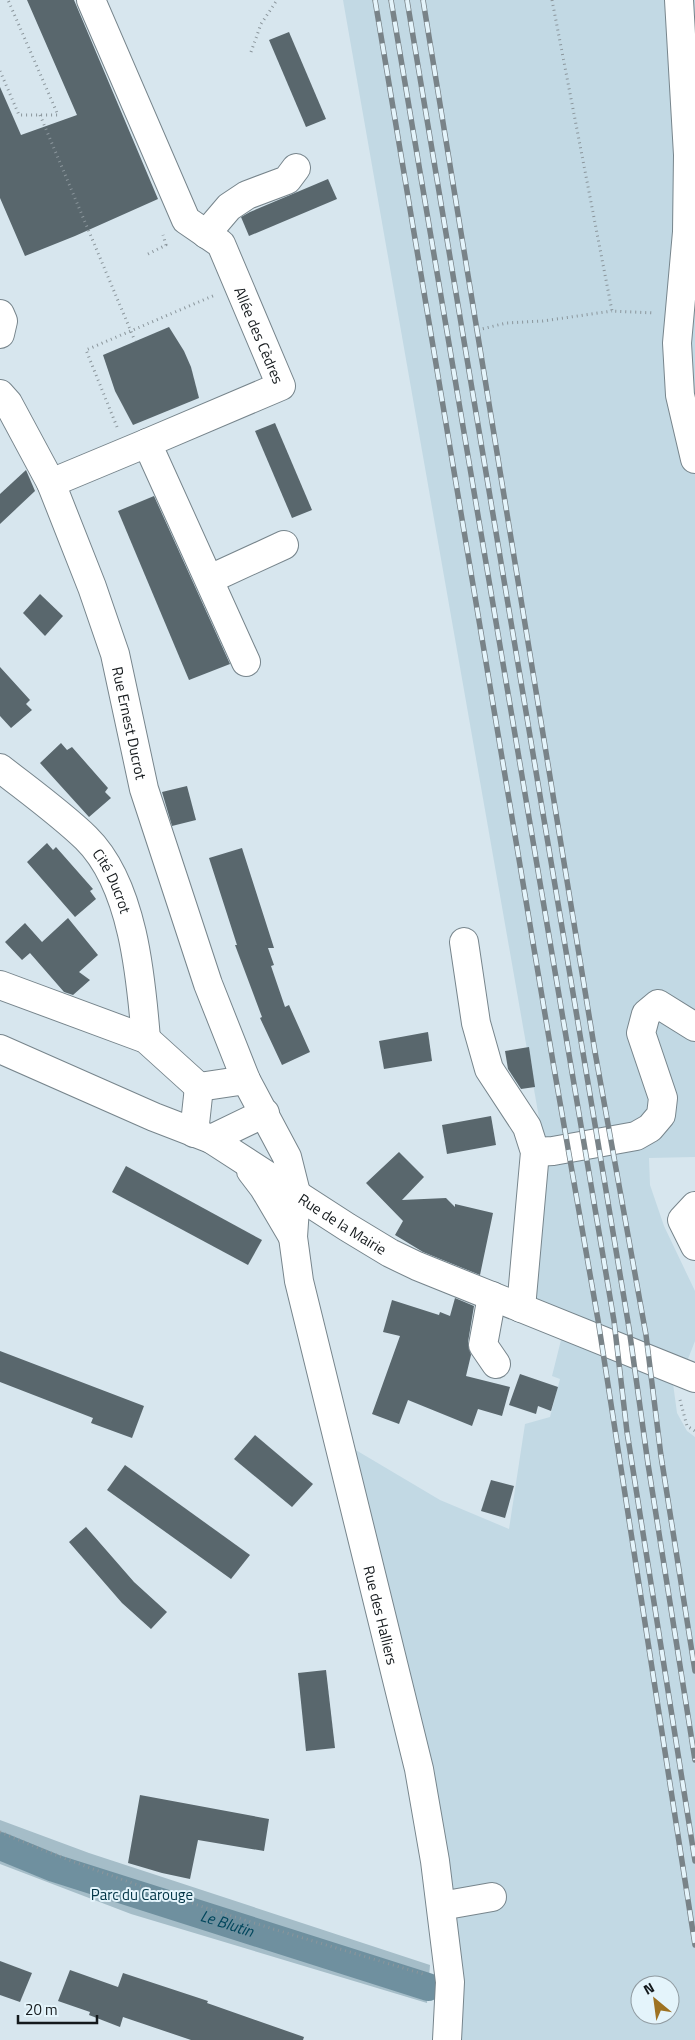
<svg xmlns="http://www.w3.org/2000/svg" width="695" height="2040" font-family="'Titillium Web',sans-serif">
	<rect width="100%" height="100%" fill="#d7e6ee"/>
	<!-- built -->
	<path fill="#c2d9e4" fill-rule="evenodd" d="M343,0H695V1157L649,1158L650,1185L664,1226L695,1291V1341L688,1359L669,1354L677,1413L687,1431L695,1437V2040H452L454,1924L349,1446L440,1500L509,1529L525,1424L550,1417L560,1379L552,1376L568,1312L534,1298L545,1152ZM640,1985H670V2015H640Z"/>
	<!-- green -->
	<polygon fill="#a5bdc8" points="0,1820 89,1853 430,1965 427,2003 131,1914 0,1864"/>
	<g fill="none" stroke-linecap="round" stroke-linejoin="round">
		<!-- canal -->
		<path stroke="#6f909f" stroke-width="28" id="s1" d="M0,1846L54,1868L428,1987"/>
	</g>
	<!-- building -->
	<g fill="#59676d">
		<polygon points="27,0 74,0 158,199 75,236 25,256 0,198 0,87 21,135 77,115"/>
		<polygon points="289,32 326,119 306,127 269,40"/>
		<polygon points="328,179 337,199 249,236 241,217 250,212"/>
		<polygon points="169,327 184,351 191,367 199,398 133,425 115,391 103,355"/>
		<polygon points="275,423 312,510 292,518 255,431"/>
		<polygon points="26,470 35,491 0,524 0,494"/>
		<polygon points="154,496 230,664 189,680 118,511"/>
		<polygon points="40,594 63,616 45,636 23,613"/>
		<polygon points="0,667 30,700 26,704 32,710 11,728 0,716"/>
		<polygon points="61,743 67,750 72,747 108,788 105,792 111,798 89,817 40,763"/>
		<polygon points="187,786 196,820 172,826 162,792"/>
		<polygon points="47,843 53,850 56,847 93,889 90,891 96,899 75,917 27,862"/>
		<polygon points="242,848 274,948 268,948 274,965 271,966 285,1007 289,1005 310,1052 282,1065 260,1018 262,1017 235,945 237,945 209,858"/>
		<polygon points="68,918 98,955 79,972 90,980 73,995 64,992 30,953 38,946 22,960 5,942 25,923 42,942"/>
		<polygon points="428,1032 432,1061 384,1069 379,1041"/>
		<polygon points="529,1047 535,1087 521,1089 508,1069 505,1051"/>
		<polygon points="491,1116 496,1145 447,1154 442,1125"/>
		<polygon points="399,1152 424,1177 402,1200 446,1198 455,1207 455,1204 493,1213 480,1275 423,1252 395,1235 403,1221 366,1183"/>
		<polygon points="126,1166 262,1240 248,1265 112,1192"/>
		<polygon points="455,1298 474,1306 468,1342 471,1355 466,1376 510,1387 502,1416 478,1409 472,1426 408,1400 399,1424 372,1414 400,1336 383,1332 392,1300 439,1315 440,1312 450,1316"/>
		<polygon points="0,1351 144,1406 132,1438 91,1423 93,1418 0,1382"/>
		<polygon points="520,1374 558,1387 551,1411 538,1406 536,1414 509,1405"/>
		<polygon points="255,1435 313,1484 292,1507 234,1459"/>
		<polygon points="125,1465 250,1555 231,1579 107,1490"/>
		<polygon points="491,1480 514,1486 505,1518 481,1511"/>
		<polygon points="86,1527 134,1582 167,1612 151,1629 122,1603 69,1542"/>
		<polygon points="326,1670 335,1748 306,1751 298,1673"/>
		<polygon points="140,1795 269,1819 264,1851 198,1840 190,1879 162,1873 128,1863"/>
		<polygon points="0,1961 32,1973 20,2002 0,1995"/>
		<polygon points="70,1970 118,1987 123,1973 208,2001 207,2003 304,2037 303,2040 191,2040 123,2017 120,2027 89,2015 90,2012 58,2001"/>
	</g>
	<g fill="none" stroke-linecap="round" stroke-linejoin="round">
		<!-- minor casing -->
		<g stroke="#77858c" stroke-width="30">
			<g id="minor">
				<path id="s2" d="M91,0L186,220L221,244L281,386L147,443L246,662"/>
				<polyline points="679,0 688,155 687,232 677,343 680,395 695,459"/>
				<polyline points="206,234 229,207 247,195 287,180 296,168"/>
				<polyline points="0,314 3,321 0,334"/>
				<polyline points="51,483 147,443"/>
				<polyline points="210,579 284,545"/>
				<path id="s3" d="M0,768C28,790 60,813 86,838C133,884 141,977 146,1039"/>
				<polyline points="464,942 476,1023 489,1069 527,1127 535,1152 521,1308"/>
				<polyline points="0,985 146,1039 199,1087"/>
				<polyline points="199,1087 246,1080"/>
				<polyline points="194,1133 199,1087"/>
				<polyline points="535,1152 553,1151 636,1136 650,1128 661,1115 663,1098 641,1033 646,1014 658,1004 695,1027"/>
				<polyline points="695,1206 682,1220 695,1246"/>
				<polyline points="492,1296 483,1345 496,1364"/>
				<polyline points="441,1906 492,1897"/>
			</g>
		</g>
		<!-- major casing -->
		<g stroke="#77858c" stroke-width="30">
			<g id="major">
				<path id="s4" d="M0,394L8,403L51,483L92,587L115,654L144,789L208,984L246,1080L287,1157L296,1193L293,1237L299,1281L419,1769L435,1861L450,1982L447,2040"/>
				<path id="s5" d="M0,1049L154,1117L211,1139L347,1227L390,1253L417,1266L695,1378"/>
				<polyline points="211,1139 265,1113"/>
				<polyline points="251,1171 264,1188 293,1237"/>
			</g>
		</g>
		<!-- path -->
		<g stroke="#8b969c" stroke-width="3" stroke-dasharray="1 4" stroke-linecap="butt">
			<polyline points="552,0 612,311 654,313"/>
			<polyline points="251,52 261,24 277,0"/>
			<polyline points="0,71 19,115 58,115 8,0"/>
			<polyline points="40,115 135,341"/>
			<polyline points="148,254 166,245 163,235"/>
			<polyline points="478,330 506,323 543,321 612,311"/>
			<polyline points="117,427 86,350 215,295"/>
			<polyline points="680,1400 687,1426 695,1431"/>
			<path d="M0,1832C137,1891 281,1931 423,1974"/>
		</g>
		<!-- minor -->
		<use href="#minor" stroke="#fff" stroke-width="28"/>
		<!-- major -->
		<use href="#major" stroke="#fff" stroke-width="28"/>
		<!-- rail casing -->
		<g stroke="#798388" stroke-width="5.5">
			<g id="rail">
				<polyline points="375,0 554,1068 598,1320 695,1945"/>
				<polyline points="391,0 614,1321 627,1432 695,1861"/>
				<polyline points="407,0 629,1328 648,1464 695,1760"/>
				<polyline points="423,0 595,1052 646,1335 661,1456 695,1671"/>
			</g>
		</g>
		<!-- rail -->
		<use href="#rail" stroke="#e4f4fb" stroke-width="4" stroke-dasharray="11" stroke-linecap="butt"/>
	</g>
	<g text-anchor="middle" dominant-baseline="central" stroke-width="4" stroke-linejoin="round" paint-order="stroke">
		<!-- street labels -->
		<g font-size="15" fill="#14191c" stroke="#e4f4fb">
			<text stroke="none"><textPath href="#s2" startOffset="381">Allée des Cèdres</textPath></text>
			<text stroke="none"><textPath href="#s4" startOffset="356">Rue Ernest Ducrot</textPath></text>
			<text stroke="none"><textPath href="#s3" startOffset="162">Cité Ducrot</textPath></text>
			<text stroke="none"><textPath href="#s5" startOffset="386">Rue de la Mairie</textPath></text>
			<text stroke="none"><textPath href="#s4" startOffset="1289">Rue des Halliers</textPath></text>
		</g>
		<!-- park labels -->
		<g font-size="15" fill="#013445" stroke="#e4f4fb">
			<text x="142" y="1894">Parc du Carouge</text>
		</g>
		<!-- water labels -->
		<g font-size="16" font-style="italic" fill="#00465c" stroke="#e4f4fb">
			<text stroke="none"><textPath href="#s1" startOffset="240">Le Blutin</textPath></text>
		</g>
	</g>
	<!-- north arrow -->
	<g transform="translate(655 2000) rotate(331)"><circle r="24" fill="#e4f4fb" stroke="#919ca2"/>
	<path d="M0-4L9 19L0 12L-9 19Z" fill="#9e7222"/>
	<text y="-8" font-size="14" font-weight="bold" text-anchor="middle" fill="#14191c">N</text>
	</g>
	<!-- scale -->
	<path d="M18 2015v8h79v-8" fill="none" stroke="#14191c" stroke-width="2.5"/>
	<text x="25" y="2015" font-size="15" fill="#14191c" stroke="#e4f4fb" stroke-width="4" paint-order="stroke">20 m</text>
</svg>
